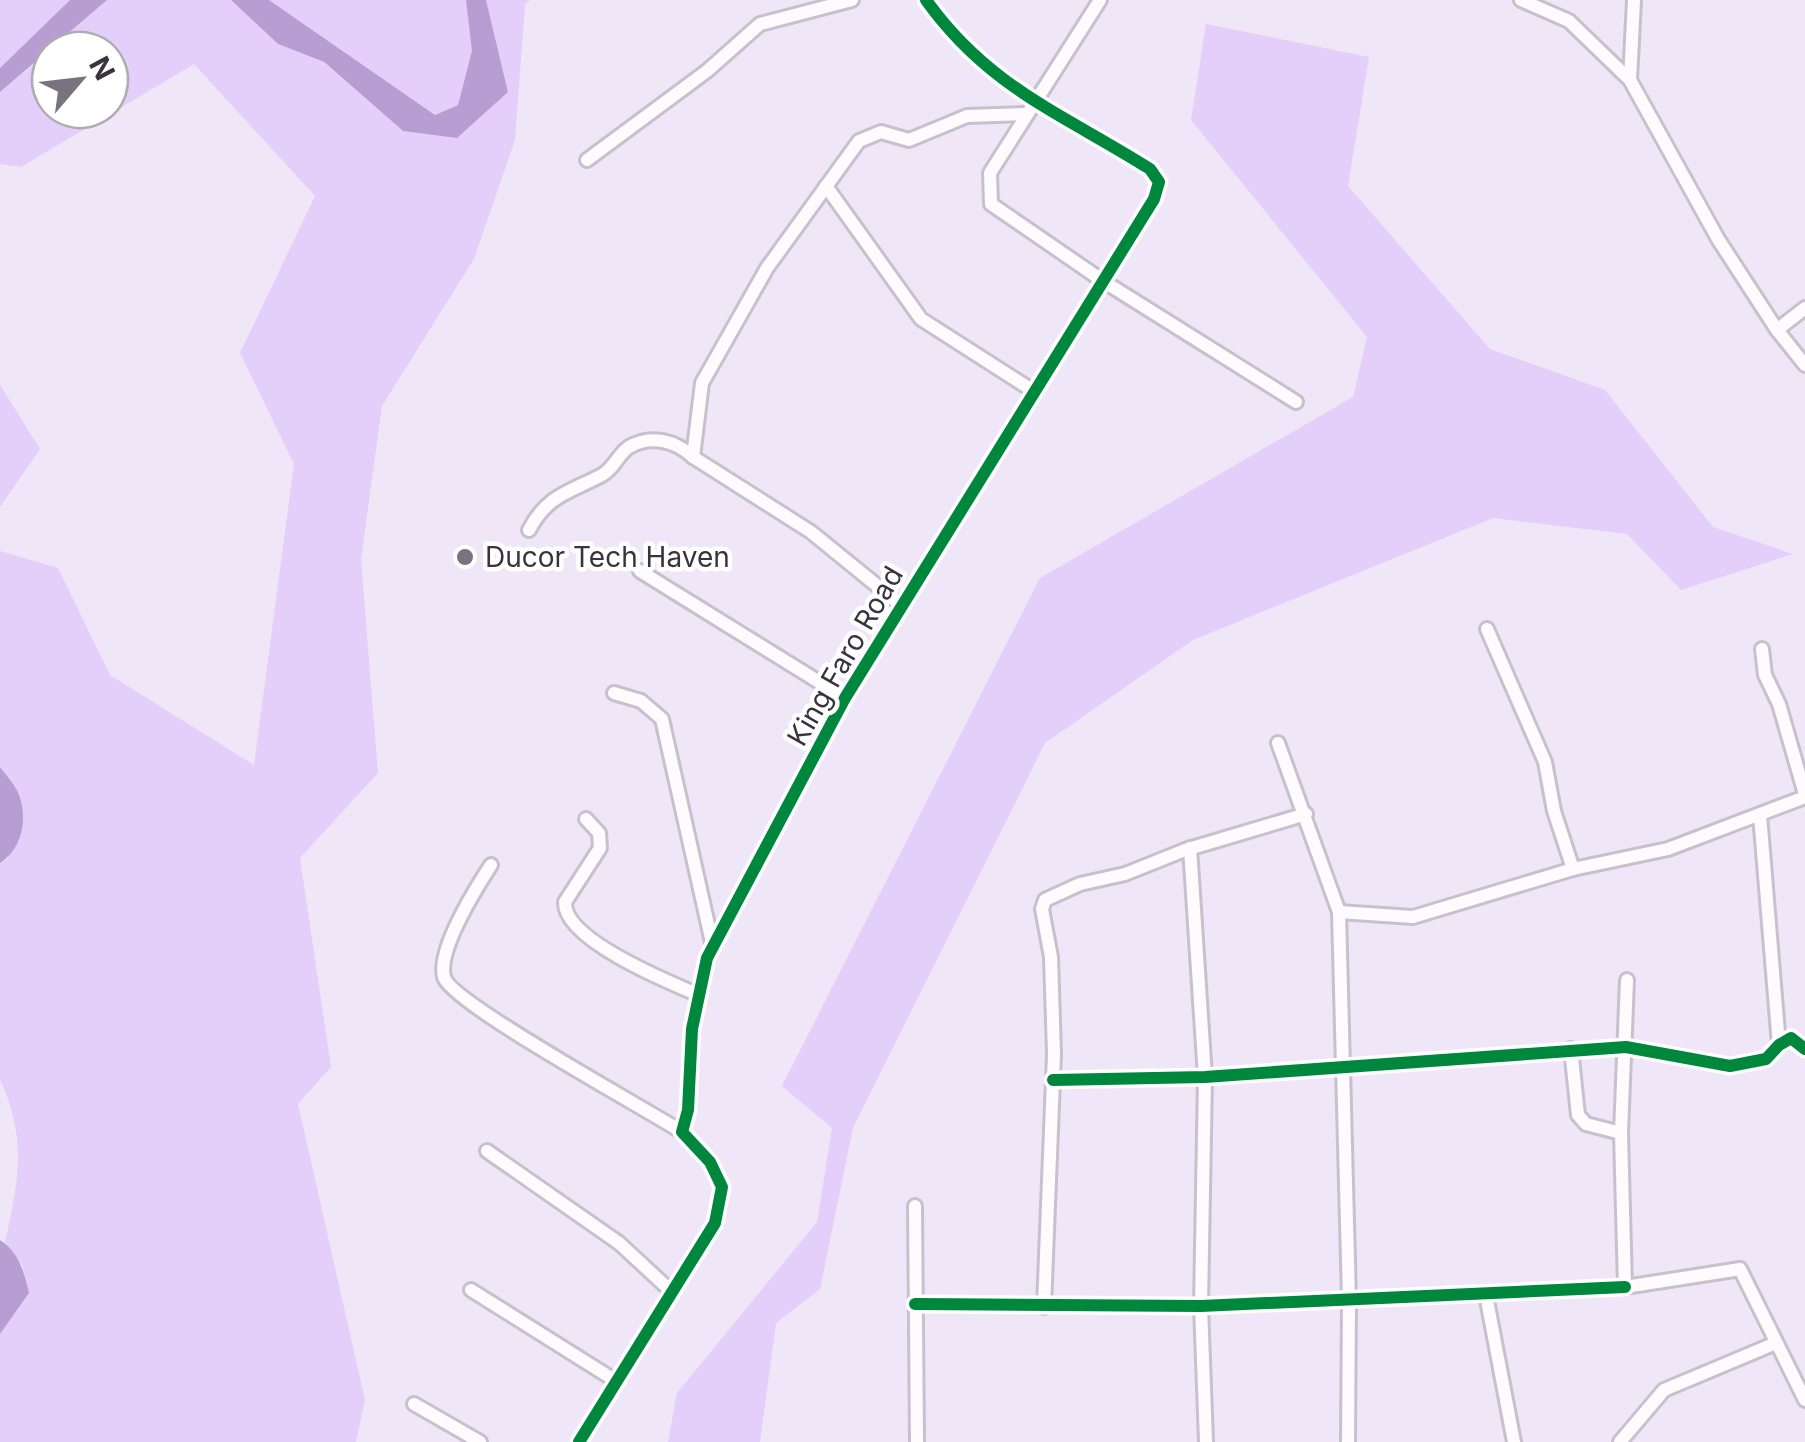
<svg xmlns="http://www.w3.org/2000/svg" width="1805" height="1442" font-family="Inter,sans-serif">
	<rect width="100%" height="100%" fill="#efe7f8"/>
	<!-- green -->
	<g fill="#e3cff9">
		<polygon points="0,0 70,0 0,68"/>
		<path d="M107,0H231L278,44L323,62L403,131L508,92L486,0H530L525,5L515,140L474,259L382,406L361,560L378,773L300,858L331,1067L298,1104L365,1400L356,1442H0V1334L29,1293L22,1265L5,1242C19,1180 27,1139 0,1079V863L8,858L19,795L0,767V551L58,568L110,675L254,765L294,464L240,353L315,196L194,64L21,167L0,164V92L50,50V110H110V50H50Z"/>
		<polygon points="269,0 466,0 473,51 458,105 435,115"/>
		<polygon points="1206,24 1369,57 1348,186 1490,349 1605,390 1713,527 1793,554 1681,590 1627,534 1493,518 1193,640 1045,743 853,1128 820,1289 776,1323 760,1442 668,1442 677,1393 817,1222 832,1128 782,1086 1040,578 1353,397 1367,337 1191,120"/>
		<polygon points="0,385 40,449 0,507"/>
	</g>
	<!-- water -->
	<g fill="#b89dd2">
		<polygon points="70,0 107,0 0,92 0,68"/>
		<polygon points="231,0 269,0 435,115 458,105 472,51 466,0 486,0 508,92 457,138 403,131 324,62 278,44"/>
		<path d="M0,767C6,775 16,786 19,795C28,820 22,849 0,863Z"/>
		<path d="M0,1240C19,1252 24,1272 29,1293L0,1334Z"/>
	</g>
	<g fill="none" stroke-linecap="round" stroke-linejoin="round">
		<!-- minor casing -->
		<g stroke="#c7c1ce" stroke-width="18">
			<g id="minor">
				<polyline points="1100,0 990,173 991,204 1103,281 1296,402"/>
				<polyline points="1521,0 1569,21 1630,80 1718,239 1777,330 1805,365"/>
				<polyline points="1630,80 1634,0"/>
				<polyline points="587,160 707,71 760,24 852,0"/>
				<polyline points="826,186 921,319 1035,392"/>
				<polyline points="1777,330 1805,308"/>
				<polyline points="693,457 702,383 767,268 859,141 881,132 909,140 967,116 1027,114"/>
				<path d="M529,530C547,495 570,492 602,475C614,469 618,454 629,447C651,434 676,441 693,457L811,532L902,606"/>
				<polyline points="640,571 845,698"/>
				<polyline points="1487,629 1545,762 1554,811 1573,869"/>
				<polyline points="1762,649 1765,675 1779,704 1805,794"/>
				<polyline points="614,693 641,701 662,719 713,947"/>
				<polyline points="1278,743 1339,912 1349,1300 1348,1442"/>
				<polyline points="1760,815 1779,1045"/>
				<path d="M586,819L599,833L600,848L565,902C563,939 668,982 699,995"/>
				<polyline points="1190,848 1205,1077 1201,1306 1206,1442"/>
				<path d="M491,865C476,888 437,950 444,977C451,1003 648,1110 682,1132"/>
				<polyline points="1339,912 1413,917 1573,869 1668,849 1805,797"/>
				<polyline points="1627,980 1621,1133 1625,1287 1740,1269 1805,1400"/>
				<polyline points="1571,1049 1578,1115 1586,1124 1621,1133"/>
				<polyline points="1053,1080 1205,1077 1626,1047 1730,1066 1766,1059 1779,1045 1791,1038 1805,1049"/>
				<polyline points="487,1151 619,1243 672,1292"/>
				<polyline points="915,1206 917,1442"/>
				<polyline points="471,1290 616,1381"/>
				<polyline points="1486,1295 1514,1442"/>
				<polyline points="915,1304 1201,1306 1625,1287"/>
				<polyline points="1044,1307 1054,1054 1051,957 1042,909 1045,900 1080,884 1125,874 1185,850 1306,814"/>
				<polyline points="414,1404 480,1442"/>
				<path d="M579,1442L715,1223L722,1187L710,1162L682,1132L688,1110L692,1029L707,958L845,698L1154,199L1159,182L1150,169C1063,114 989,88 926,0"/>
				<polyline points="1620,1442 1664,1390 1776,1343"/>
			</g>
		</g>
		<!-- minor -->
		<use href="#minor" stroke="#fdfbfe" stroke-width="12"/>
		<!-- cycleway casing -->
		<g stroke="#fff" stroke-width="19">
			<g id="cycleway">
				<polyline points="1053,1080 1205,1077 1626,1047 1730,1066 1766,1059 1779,1045 1791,1038 1805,1049"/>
				<polyline points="915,1304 1201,1306 1625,1287"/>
				<path d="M579,1442L715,1223L722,1187L710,1162L682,1132L688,1110L692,1029L707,958L845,698L1154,199L1159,182L1150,169C1063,114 989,88 926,0"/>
			</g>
		</g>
		<!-- cycleway -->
		<use href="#cycleway" stroke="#00873e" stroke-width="12"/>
	</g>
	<!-- markers -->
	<circle fill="#79727f" stroke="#fff" stroke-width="4" cx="465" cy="557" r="10"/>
	<g text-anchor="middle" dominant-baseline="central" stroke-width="9" stroke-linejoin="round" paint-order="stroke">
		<!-- poi labels -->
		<g font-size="28" fill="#39333e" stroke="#fff" text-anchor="start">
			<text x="485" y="557">Ducor Tech Haven</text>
		</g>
		<!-- street labels -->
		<g font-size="28" fill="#39333e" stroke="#fff">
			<text transform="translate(845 656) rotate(-60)">King Faro Road</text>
		</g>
	</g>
	<!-- north arrow -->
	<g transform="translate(80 80) rotate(62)"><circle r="48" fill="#ffffff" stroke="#b0adb2" stroke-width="2.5"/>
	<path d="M0-8L18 38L0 25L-18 38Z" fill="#79727f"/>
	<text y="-15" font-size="28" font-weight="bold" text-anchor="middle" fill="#39333e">N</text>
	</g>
</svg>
